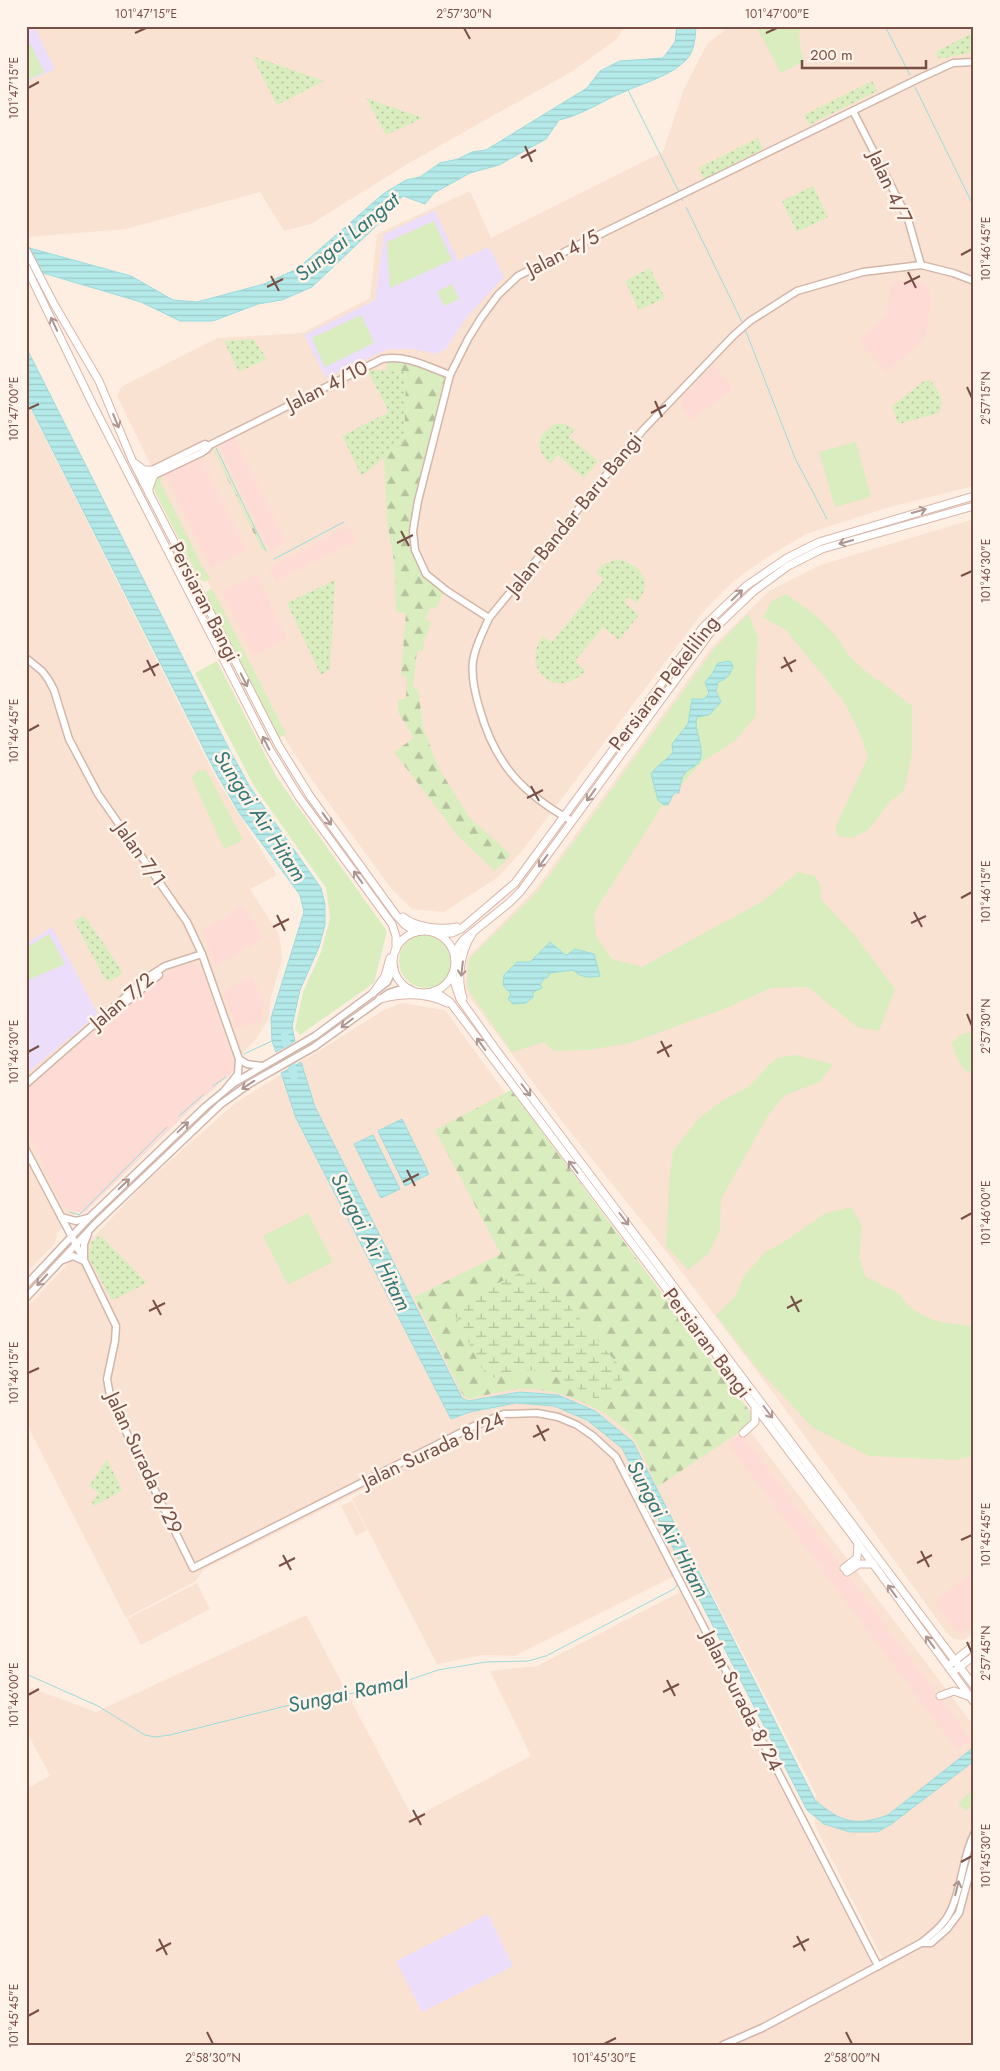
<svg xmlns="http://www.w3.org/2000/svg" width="1000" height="2071" font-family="Jost,sans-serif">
	<defs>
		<pattern id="forest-firs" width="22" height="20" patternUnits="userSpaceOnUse" patternTransform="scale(1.25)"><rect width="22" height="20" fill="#d9edbf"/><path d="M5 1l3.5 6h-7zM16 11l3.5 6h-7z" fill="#b5c29d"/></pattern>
		<pattern id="wetland-marsh" width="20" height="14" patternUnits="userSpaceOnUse" patternTransform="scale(1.25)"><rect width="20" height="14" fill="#d9edbf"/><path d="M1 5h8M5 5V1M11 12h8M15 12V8" fill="none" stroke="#b5c29d"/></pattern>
		<pattern id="park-dots" width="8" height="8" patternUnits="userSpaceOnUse" patternTransform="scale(1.25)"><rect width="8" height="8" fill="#d9edbf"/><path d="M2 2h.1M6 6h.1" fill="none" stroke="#b5c29d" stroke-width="1.8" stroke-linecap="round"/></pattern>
		<pattern id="water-rules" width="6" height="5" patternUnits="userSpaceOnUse" patternTransform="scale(1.25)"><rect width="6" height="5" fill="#b4eae9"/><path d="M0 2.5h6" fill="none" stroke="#9ecac9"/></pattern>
	</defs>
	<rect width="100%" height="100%" fill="#feeee2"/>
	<!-- residential -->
	<g fill="#f9e2d2">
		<polygon points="26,26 625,26 617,39 571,72 409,163 311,224 284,231 260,192 126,229 28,237 26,233"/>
		<polygon points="730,26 974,26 974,486 886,508 806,534 766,558 735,580 703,612 522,851 497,878 444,912 412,909 390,887 314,783 283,736 117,396 121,387 217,338 302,333 370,298 377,234 470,191 491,238 663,152 684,89 707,44"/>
		<polygon points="26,400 216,778 277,875 250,889 279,934 282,960 271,997 269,1018 256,1039 223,1075 201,1093 57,1233 55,1243 26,1273"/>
		<polygon points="974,519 974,1632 964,1640 954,1639 946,1632 780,1402 662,1246 564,1124 465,991 467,958 535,890 711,648 769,591 820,565"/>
		<polygon points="402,1003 445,1010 747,1427 974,1726 974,2045 26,2045 26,1789 50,1776 26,1730 26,1686 96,1712 306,1615 413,1818 531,1756 490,1671 537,1666 680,1592 872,1965 882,1958 815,1826 816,1794 697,1565 515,1656 484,1655 437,1664 352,1499 405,1468 203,1570 196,1581 126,1618 49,1468 26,1423 26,1308 145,1183 235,1103 384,1010"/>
		<polygon points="352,1501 367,1530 356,1536 341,1506"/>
		<polygon points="197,1583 210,1609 141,1645 127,1619"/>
	</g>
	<!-- commercial -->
	<g fill="#ffdbd5">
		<polygon points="899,281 922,283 926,285 929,289 931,301 926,333 923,340 886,372 860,342 860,340 886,316 891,282"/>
		<polygon points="714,365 729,383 731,391 690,420 682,409 681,399"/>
		<polygon points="234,436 287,542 270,551 218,444"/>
		<polygon points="200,456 247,550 211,568 164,473"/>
		<polygon points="348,526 356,541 276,582 269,567"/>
		<polygon points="253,576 258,578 286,637 286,640 255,655 252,654 222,591"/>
		<polygon points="243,905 264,938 216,967 203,932 204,929"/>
		<polygon points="194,963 201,969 236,1069 194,1106 83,1214 63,1207 26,1128 26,1090 153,981 177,967"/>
		<polygon points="252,976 264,1002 261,1019 237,1029 223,991"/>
		<polygon points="742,1434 970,1738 970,1740 957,1750 728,1444"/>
		<polygon points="973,1573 974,1624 960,1633 954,1629 934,1601"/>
	</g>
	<!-- education -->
	<g fill="#ecdefa">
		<polygon points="26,26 34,26 55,69 26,82"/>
		<polygon points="435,210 458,261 489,247 504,277 467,317 446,349 436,354 412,349 388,349 326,378 304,335 375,300 384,234"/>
		<polygon points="52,927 98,1014 26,1074 26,944"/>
		<polygon points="488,1914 513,1966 422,2012 396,1961"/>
	</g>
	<!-- green -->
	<g fill="#d9edbf">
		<polygon points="756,26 799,26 800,47 804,61 781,73"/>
		<polygon points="31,45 44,72 26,81 26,48"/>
		<polygon points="434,221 452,260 390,288 387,242"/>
		<polygon points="452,284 459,299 444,306 437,292"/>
		<polygon points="361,315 374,343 325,367 312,338"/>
		<polygon points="856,442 871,497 835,507 819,452"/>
		<polygon points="161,476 162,480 160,481 204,570 211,578 205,582 199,579 156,494 153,485 155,480"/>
		<polygon points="212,588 286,734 279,738 272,728 208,601 206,592"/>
		<path d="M786,594C802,605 818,616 831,631C840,640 845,652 854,661C873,679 894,690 912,706V754L904,791L890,802L868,830L852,838L837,836L836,826L868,757L859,731L843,700L786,630L763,617L772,601Z"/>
		<polygon points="748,614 758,637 756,668 756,716 735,741 703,761 662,806 594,913 596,936 612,959 642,967 763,901 798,872 815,876 821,888 820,898 857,938 895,989 879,1031 857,1027 808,987 771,988 724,1009 630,1043 589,1050 554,1051 544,1042 512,1052 467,988 469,959 538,891 714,649"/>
		<polygon points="217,661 276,776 387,931 374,983 300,1035 295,1029 303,992 321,952 330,918 326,888 254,786 195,673"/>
		<polygon points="206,770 243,840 224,849 192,778 197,771"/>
		<polygon points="49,934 65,964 26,981 26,948"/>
		<circle cx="426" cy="961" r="27"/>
		<path d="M974,1031V1075C960,1070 955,1055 952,1043L960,1035Z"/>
		<polygon points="796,1055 833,1064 820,1082 785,1095 769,1114 721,1199 720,1230 709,1253 688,1270 666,1246 669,1185 673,1151 698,1119 723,1100 748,1087 776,1058"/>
		<path d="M851,1207L862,1226L859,1258L866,1277L900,1294C906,1308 927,1319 942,1322C951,1324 960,1324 969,1326L974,1324V1456L954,1460L869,1456L812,1427L757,1368L716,1315L735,1297L744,1276L765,1252L781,1244L824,1214Z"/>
		<polygon points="308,1213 333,1262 288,1285 263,1236"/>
		<polygon points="970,1792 974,1796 974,1804 965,1811 958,1803"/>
	</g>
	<!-- forest -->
	<g fill="url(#forest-firs)" fill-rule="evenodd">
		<path d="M387,360L407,361L446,377L411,538C417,568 421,573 444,592L436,608L431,607L425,619L431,623L424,642L423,651H417L413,688L418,689L423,727L438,767L469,817L511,855L495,871L458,836L394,752L414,738L398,712V699H406L407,677L401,676L406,613L396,612L394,560L387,521L384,457L404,441L406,371H387Z"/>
		<polygon points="214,448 264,549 262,550 214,451"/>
		<path d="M511,1090L752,1414L751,1422L747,1427L657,1487C649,1470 642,1447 629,1433C604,1407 555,1386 518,1389C502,1391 485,1395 469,1399L463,1395L414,1297L501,1254L435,1130ZM454,1313L604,1404L559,1377L531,1370L491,1378L482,1369Z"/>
	</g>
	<!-- wetland -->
	<polygon fill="url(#wetland-marsh)" points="520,1273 539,1275 556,1290 626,1374 604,1404 559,1377 531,1370 491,1378 482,1369 454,1313 481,1291"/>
	<!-- park -->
	<g fill="url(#park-dots)">
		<polygon points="970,34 974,40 974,52 939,59 935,52"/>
		<polygon points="252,56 324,81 277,105"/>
		<polygon points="872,81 877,91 809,125 804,115"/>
		<polygon points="366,98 423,118 386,135"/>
		<polygon points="758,138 763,149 704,179 698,168"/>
		<polygon points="813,186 828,217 797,232 782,201"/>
		<polygon points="650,268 665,298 639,310 625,281"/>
		<polygon points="253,339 267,359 239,372 224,341"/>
		<polygon points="367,370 406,371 404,441 362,476 342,436 389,412"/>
		<path d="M930,380C939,392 945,399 939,413L898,424L892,406L924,381Z"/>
		<path d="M555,424H563L575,429L569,437L598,461L584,478L558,455L550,464C534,447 536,436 555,424Z"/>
		<path d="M617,559C641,564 654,582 637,603L628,597L624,602L639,615L619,640L603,627L575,661L585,671C557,701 519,670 543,636L551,643L604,579L596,572L602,565Z"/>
		<polygon points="335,580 330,669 321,675 287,603"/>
		<polygon points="83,916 86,918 122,971 121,975 109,981 105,979 74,921"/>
		<polygon points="100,1235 147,1283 115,1299 111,1299 89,1258 91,1243"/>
		<polygon points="107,1459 122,1491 94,1506 92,1502 99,1493 89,1486"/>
	</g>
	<!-- water -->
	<g fill="url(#water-rules)" stroke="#9adcdc">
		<path d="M677,26H696C695,38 695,50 687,59C671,76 646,82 626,91C603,100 583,115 559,120L546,139L499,165L470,173L434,193L425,204L403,196L395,204L392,211L312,287L282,300L258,304L213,321H180L141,302L26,268V247L131,276L173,300L197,302L264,284L297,269L383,194L406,180L420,177L440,163L458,159L472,152L486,150L587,88L600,71L620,61L663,58L675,42Z"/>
		<polygon points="26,347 228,747 250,787 321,888 325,904 325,925 319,947 300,990 292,1026 295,1041 276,1052 272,1041 271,1018 304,912 300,895 240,814 216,773 26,398"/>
		<path d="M730,661L733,666C731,674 726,680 718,682L716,691L721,702L709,715L697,717C693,728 703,743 701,756C700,766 690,767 685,773C681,778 680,787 679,793H674L668,805H664L658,800L651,774C658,764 667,760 673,752L672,744L688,724L692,699C701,698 703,703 709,693L705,682L712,674L718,663Z"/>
		<path d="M550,942L564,954L567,955L575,949L594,954L600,976C589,978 582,978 573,970L550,973L547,978H545L540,984L542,988L533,992V997L526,1003L513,1004L508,999L511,994L503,985L504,975L517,962H530Z"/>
		<path d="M301,1062L315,1107L462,1398L468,1401L520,1392L558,1395L595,1411L633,1442L815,1800C840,1822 855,1827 888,1815L974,1747V1761L890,1825L877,1832H850L824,1824L807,1810L622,1448L587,1420L554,1406L516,1403L470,1412L451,1419L296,1118L281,1073Z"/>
		<polygon points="402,1119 429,1174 405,1186 378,1131"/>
		<polygon points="373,1135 400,1189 381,1198 354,1144"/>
	</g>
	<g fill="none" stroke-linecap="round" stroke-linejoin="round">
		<!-- stream -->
		<g stroke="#9adcdc" stroke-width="1">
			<polyline points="885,26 910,75"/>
			<polyline points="915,87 974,207"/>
			<polyline points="628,90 679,192"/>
			<polyline points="682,199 683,201"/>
			<polyline points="686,207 742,322"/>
			<polyline points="745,329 795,458 827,519"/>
			<polyline points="216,448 266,551"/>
			<polyline points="274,559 344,522"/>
			<polyline points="244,1054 272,1041"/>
			<polyline points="213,1086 226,1077"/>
			<polyline points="179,1116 204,1094"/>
			<polyline points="70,1212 79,1215 167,1127"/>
			<polyline points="682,1580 688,1574"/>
			<polyline points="26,1674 98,1706 145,1735 155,1737 170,1735 318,1698 383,1689 438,1670 486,1662 528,1661 546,1656 674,1589 679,1583"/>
		</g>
		<!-- river -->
		<polyline stroke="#b4eae9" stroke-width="8" points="285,1036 294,1076"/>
		<!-- tertiary casing -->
		<g stroke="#d2b6aa" stroke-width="9">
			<g id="tertiary">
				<polyline points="853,111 908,219 921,265"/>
				<polyline points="140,476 205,444 208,446"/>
				<path d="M142,481L201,453L207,449L210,445L382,359C406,354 428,367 450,375"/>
				<polyline points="489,618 447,591 426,574 415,550 413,531 418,501 450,375 468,339 481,318 498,295 518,276 576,246 920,78 953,63 974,62"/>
				<polyline points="26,658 42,671 48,679 54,690 69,739 98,794 187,922 202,954 239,1059 238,1074 225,1090"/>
				<path d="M572,821C523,794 495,764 480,710C475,694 471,677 473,661C475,646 483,632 489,618L643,430L733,336L750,321L797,291L863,272L921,265L953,273L974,281"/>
				<polyline points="97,1026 159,975"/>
				<polyline points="239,1059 247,1064 262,1066"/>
				<polyline points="26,1084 148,977 165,966 202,954"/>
				<polyline points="26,1150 85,1262 116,1326 115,1341 107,1379 111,1401 193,1568 474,1426 504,1414 537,1413 558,1417 577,1425 593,1436 616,1457 878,1966"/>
				<polyline points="61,1217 76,1221 88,1218"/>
				<polyline points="84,1258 84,1244 88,1234"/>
				<polyline points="63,1260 73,1256 84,1261"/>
				<polyline points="26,1285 89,1218 205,1107 234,1083 315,1036 373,993 387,982 394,967"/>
				<polyline points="26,1298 95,1224 221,1104 249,1084 314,1047 389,993 398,990 410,989"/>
				<polyline points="921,1943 931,1943 947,1929 959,1913 974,1857"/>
				<path d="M723,2045L762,2028L921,1943C932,1934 944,1925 950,1912C962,1889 962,1858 974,1834"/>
			</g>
		</g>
		<!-- secondary casing -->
		<g stroke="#d9b6a9" stroke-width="9">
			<g id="secondary">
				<polyline points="26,250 54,304 99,381 132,460 279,746 310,796 396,915 405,925 416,932"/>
				<polyline points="26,267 93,405 270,750 299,797 392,924 396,936 396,950"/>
				<polyline points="136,464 144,470 152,470"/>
				<polyline points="149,494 149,488 154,475"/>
				<path d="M403,917C416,928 441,930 457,927"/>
				<circle cx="424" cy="962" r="31"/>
				<polyline points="438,934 452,933 461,929 515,883 703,627 746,586 787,558 819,542 974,496"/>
				<polyline points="455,959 458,947 463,940 509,903 521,891 710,633 754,591 788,566 822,549 974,506"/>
				<polyline points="452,975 460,999 497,1051 974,1686"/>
				<polyline points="434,991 450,1002 849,1531 974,1702"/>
				<polyline points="373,993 385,976 390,958"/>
				<path d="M463,998C456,979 461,951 472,934"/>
				<path d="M380,999C403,993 426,992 447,1003"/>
				<polyline points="743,1433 755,1422 755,1409"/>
				<polyline points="844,1568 857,1558 858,1544"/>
				<polyline points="847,1572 859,1564 873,1564"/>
				<polyline points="952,1663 974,1645"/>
				<polyline points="957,1669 974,1656"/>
				<polyline points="940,1696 954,1691 968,1696"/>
			</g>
		</g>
		<!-- tertiary -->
		<use href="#tertiary" stroke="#fff" stroke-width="6"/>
		<!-- secondary -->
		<use href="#secondary" stroke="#fff" stroke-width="7"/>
	</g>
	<!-- one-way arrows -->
	<defs><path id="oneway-shaft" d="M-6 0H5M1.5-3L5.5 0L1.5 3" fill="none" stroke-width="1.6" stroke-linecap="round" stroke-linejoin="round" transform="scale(1.25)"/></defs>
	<g stroke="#ae9590">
		<use href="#oneway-shaft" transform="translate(54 324) rotate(-115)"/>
		<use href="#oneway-shaft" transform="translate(116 421) rotate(68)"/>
		<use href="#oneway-shaft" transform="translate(919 511) rotate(-16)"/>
		<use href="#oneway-shaft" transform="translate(846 542) rotate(164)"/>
		<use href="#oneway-shaft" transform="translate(737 595) rotate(-44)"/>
		<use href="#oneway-shaft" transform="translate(244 680) rotate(63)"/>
		<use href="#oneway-shaft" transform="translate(266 743) rotate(-117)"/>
		<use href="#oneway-shaft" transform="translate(591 795) rotate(126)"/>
		<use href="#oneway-shaft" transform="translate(327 819) rotate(54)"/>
		<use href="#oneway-shaft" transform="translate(543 861) rotate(126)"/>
		<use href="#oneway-shaft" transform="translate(358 877) rotate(-126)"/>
		<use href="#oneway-shaft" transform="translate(462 969) rotate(97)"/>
		<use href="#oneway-shaft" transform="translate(347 1023) rotate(143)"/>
		<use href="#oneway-shaft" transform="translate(481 1044) rotate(-126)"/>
		<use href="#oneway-shaft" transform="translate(248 1085) rotate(147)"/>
		<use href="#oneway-shaft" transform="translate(526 1090) rotate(53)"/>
		<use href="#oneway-shaft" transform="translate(183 1127) rotate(-43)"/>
		<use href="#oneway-shaft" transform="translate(573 1167) rotate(-127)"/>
		<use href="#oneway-shaft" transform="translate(124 1184) rotate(-44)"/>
		<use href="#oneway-shaft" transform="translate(624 1219) rotate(53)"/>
		<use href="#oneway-shaft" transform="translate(42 1280) rotate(133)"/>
		<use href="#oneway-shaft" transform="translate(768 1412) rotate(53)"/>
		<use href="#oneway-shaft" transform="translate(892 1591) rotate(-126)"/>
		<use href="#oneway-shaft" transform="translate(930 1642) rotate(-126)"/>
		<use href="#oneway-shaft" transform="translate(957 1888) rotate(-76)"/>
	</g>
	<!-- ticks -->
	<path fill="none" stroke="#784f46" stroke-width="2" d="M464,28L470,39M135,33L146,28M766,33L777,28M28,88L39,82M525,146L532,162M521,158L536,150M961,255L972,249M908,272L916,288M271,276L279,291M904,284L920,276M267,287L283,279M967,387L972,398M655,401L662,417M28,409L39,404M651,413L666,405M401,531L409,546M397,543L413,535M961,576L972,571M784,657L792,672M147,660L155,676M781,668L796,660M143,672L159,664M28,731L39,725M531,786L539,801M527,798L543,790M961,898L972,892M914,912L922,927M277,915L285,931M911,923L926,916M273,927L289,919M967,1014L972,1026M661,1041L669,1057M28,1052L39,1046M657,1053L672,1045M407,1170L415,1186M403,1182L419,1174M961,1219L972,1213M791,1296L799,1312M153,1300L161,1315M787,1308L802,1300M149,1311L165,1303M28,1373L39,1368M537,1425L545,1441M533,1437L549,1429M961,1540L972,1535M921,1551L929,1567M283,1555L291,1570M917,1563L932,1555M279,1566L295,1558M967,1642L972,1653M667,1680L675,1696M663,1692L679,1684M28,1695L39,1689M413,1810L421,1825M409,1822L425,1814M961,1862L972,1856M797,1936L805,1951M159,1939L167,1955M793,1947L809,1939M156,1951L171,1943M28,2016L39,2010M207,2032L213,2044M846,2032L852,2044M604,2044L616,2038"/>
	<g text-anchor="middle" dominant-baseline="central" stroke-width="5" stroke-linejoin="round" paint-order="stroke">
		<!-- street labels -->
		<g font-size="20" fill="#784f46" stroke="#fff3ea">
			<text transform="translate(890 187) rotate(65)">Jalan 4/7</text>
			<text transform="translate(563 253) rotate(-27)">Jalan 4/5</text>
			<text transform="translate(327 386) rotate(-27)">Jalan 4/10</text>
			<text transform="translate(574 514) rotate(-51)">Jalan Bandar Baru Bangi</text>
			<text transform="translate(204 602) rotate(63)">Persiaran Bangi</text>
			<text transform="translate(664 683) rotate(-52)">Persiaran Pekeliling</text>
			<text transform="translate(140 854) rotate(55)">Jalan 7/1</text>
			<text transform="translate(122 1001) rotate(-40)">Jalan 7/2</text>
			<text transform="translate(707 1343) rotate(53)">Persiaran Bangi</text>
			<text transform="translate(433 1450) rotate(-25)">Jalan Surada 8/24</text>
			<text transform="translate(144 1463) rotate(65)">Jalan Surada 8/29</text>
			<text transform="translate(742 1701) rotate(63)">Jalan Surada 8/24</text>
		</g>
		<!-- water labels -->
		<g font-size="21" font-style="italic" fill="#357878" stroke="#fff3ea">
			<text transform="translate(347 237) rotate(-39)">Sungai Langat</text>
			<text transform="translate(260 816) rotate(57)">Sungai Air Hitam</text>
			<text transform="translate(371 1242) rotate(63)">Sungai Air Hitam</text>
			<text transform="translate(668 1529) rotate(62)">Sungai Air Hitam</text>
			<text transform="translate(348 1693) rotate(-12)">Sungai Ramal</text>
		</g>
	</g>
	<!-- border -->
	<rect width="1000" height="2071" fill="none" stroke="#fff3ea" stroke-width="55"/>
	<!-- scale -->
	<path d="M802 60v8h124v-8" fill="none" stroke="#784f46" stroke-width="2.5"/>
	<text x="810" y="60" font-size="15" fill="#784f46" stroke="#fff3ea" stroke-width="4" paint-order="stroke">200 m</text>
	<rect x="28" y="28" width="944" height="2016" fill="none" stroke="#784f46" stroke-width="2"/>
	<g font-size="12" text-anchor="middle" fill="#784f46">
		<text x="146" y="18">101°47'15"E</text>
		<text x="464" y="18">2°57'30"N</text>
		<text x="777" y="18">101°47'00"E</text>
		<text transform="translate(14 88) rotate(-90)" y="4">101°47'15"E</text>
		<text transform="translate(986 249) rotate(-90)" y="4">101°46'45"E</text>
		<text transform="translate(986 398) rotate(-90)" y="4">2°57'15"N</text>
		<text transform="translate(14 409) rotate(-90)" y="4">101°47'00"E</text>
		<text transform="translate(986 571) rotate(-90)" y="4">101°46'30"E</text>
		<text transform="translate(14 731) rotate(-90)" y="4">101°46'45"E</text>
		<text transform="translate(986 892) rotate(-90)" y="4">101°46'15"E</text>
		<text transform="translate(986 1026) rotate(-90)" y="4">2°57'30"N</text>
		<text transform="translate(14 1052) rotate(-90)" y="4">101°46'30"E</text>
		<text transform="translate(986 1213) rotate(-90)" y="4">101°46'00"E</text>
		<text transform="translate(14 1373) rotate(-90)" y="4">101°46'15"E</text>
		<text transform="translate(986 1535) rotate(-90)" y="4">101°45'45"E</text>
		<text transform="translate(986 1653) rotate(-90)" y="4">2°57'45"N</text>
		<text transform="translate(14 1695) rotate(-90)" y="4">101°46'00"E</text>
		<text transform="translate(986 1856) rotate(-90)" y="4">101°45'30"E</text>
		<text transform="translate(14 2016) rotate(-90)" y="4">101°45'45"E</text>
		<text x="213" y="2062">2°58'30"N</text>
		<text x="604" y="2062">101°45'30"E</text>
		<text x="852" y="2062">2°58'00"N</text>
	</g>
</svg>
